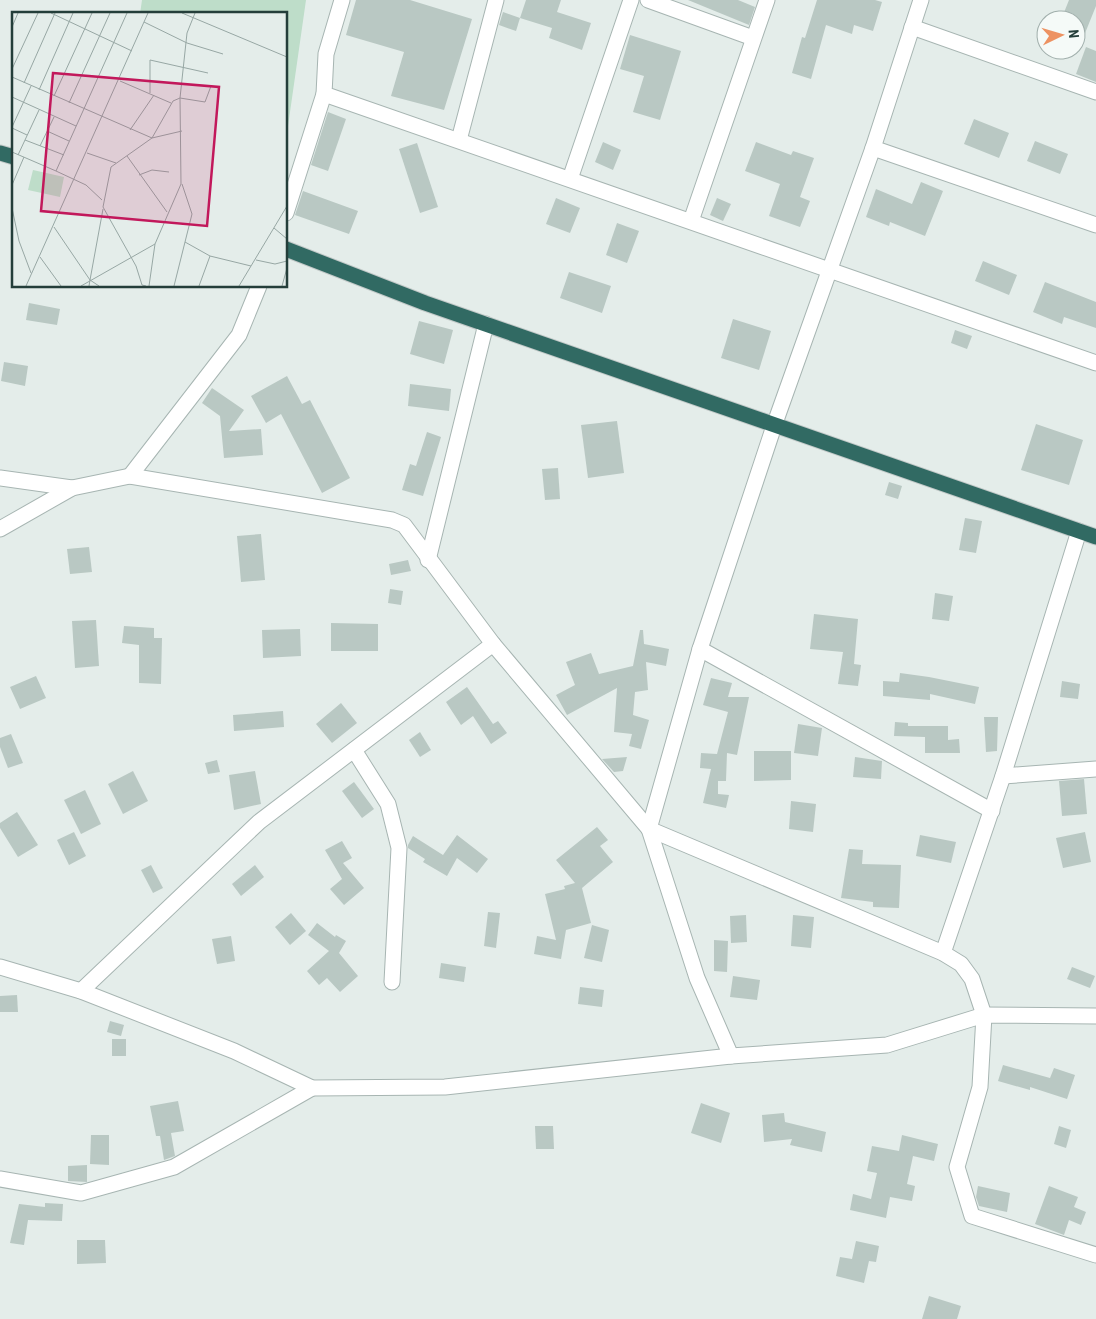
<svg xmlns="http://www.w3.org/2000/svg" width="1096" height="1319" font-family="'Roboto Condensed',sans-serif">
	<rect width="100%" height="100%" fill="#e4edea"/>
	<!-- green -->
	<polygon fill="#beddc9" points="142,0 306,0 286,140 286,14 140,14"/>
	<!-- building -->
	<g fill="#b9c8c3">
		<polygon points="356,0 410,0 472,19 444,110 391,96 404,52 346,35"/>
		<polygon points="526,0 561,0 557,12 591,23 582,50 549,38 552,28 520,18"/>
		<polygon points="688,0 738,0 755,7 749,25"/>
		<polygon points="817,0 875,0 882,2 873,31 854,25 852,34 826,25 811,79 792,73 802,37 805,38"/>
		<polygon points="1069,0 1096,0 1096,6 1077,53 1076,20 1061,20"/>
		<polygon points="503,12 520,18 516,31 499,25"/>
		<polygon points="630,35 681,51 660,120 633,112 644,76 620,69"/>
		<polygon points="1086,47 1096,51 1096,82 1076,74"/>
		<polygon points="328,112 346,119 328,171 311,165"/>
		<polygon points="974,119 1009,133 999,158 964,144"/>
		<polygon points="1035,141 1068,154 1060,174 1027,161"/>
		<polygon points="603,142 621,150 613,170 595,162"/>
		<polygon points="756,142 791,155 793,151 814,158 800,197 810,201 800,227 769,216 780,184 745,171"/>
		<polygon points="417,143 438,207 420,213 399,149"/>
		<polygon points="921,182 943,191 925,236 890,222 889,226 866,217 876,189 912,204"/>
		<polygon points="303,191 358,211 349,234 295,215"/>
		<polygon points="556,198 580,208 570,233 546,224"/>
		<polygon points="717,198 731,204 723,221 710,215"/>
		<polygon points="617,223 639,231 627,263 606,255"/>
		<polygon points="983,261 1017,275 1009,295 975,281"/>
		<polygon points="569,272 611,286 602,313 560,298"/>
		<polygon points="1045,282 1096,302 1096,328 1064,317 1062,324 1033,312"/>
		<polygon points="29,303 60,309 57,325 26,320"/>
		<polygon points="733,319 771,331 759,370 721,358"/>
		<polygon points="419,321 453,330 444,364 410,354"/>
		<polygon points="955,330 972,336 967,349 951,343"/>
		<polygon points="4,362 28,366 25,386 1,381"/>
		<polygon points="287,376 302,404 310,400 350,478 322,493 281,414 266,423 251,396"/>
		<polygon points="410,384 451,389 449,411 408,406"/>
		<polygon points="212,388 244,410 229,431 261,429 263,455 224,458 220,416 202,403"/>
		<polygon points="617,421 624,473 588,478 581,425"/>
		<polygon points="1036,424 1083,440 1069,485 1021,470"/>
		<polygon points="427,432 441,437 423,496 402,490 410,464 416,466"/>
		<polygon points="558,468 560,499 545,500 542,469"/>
		<polygon points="889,482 902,486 898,499 885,495"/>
		<polygon points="965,518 982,521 976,553 959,550"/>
		<polygon points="261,534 265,580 241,582 237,536"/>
		<polygon points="89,547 92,572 70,574 67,549"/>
		<polygon points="408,560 411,571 391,575 389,564"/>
		<polygon points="390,589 403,591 401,605 388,603"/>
		<polygon points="935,593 953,596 949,621 932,619"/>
		<polygon points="814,614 858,619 854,664 861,665 858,686 838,684 843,652 810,649"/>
		<polygon points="96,620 99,666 75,668 72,621"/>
		<polygon points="331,623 378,624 378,651 331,651"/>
		<polygon points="124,626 154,628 154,638 162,638 161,684 139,683 139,645 122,643"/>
		<polygon points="300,629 301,656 263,658 262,630"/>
		<polygon points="640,630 643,630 644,644 669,649 666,666 646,662 648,690 635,692 633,715 649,720 641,749 629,746 632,734 614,732 617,688 567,715 556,695 575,685 566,662 591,653 599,674 633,666"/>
		<polygon points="900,673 929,677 979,687 975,704 930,694 930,700 883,696 883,681 899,682"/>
		<polygon points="36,676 46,698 20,709 10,687"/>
		<polygon points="711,678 732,683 728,697 749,697 737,755 727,753 726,781 718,781 718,794 729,795 726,808 703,803 711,769 700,768 701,753 717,754 728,712 703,705"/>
		<polygon points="1062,681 1080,684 1078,699 1060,697"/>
		<polygon points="467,687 493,724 498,721 507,733 491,744 473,716 461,725 446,702"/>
		<polygon points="341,703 357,723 332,743 316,724"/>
		<polygon points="283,711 284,727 234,731 233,715"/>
		<polygon points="984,717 998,717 997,751 986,752"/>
		<polygon points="895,722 908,723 908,726 948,726 948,740 959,739 960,753 925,753 925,737 894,736"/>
		<polygon points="798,724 822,728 818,756 794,753"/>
		<polygon points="420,732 431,750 420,757 409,740"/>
		<polygon points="11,734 23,763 8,768 0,747 0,738"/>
		<polygon points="754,751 791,751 791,780 754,781"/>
		<polygon points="627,757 623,771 614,772 602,759"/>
		<polygon points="855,757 882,761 881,779 853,777"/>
		<polygon points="217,760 220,772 208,774 205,763"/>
		<polygon points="133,771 148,801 123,814 108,784"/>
		<polygon points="255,771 261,804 234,810 229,775"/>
		<polygon points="1084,779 1087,814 1062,816 1059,781"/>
		<polygon points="354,782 374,809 362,818 342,791"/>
		<polygon points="85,790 101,824 81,834 64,800"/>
		<polygon points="791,801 816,804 813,832 789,829"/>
		<polygon points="17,812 38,845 18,857 0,828 0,823"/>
		<polygon points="597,827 608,840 600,846 613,862 582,888 591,923 566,930 561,959 534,954 537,936 556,940 545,894 565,889 564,886 575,883 556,860"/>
		<polygon points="74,832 86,856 69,865 57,840"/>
		<polygon points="1085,832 1091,862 1063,868 1056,838"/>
		<polygon points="457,835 488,859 477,873 457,858 447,876 423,862 425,859 408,848 408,845 413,836 443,855"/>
		<polygon points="920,835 956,842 951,863 916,856"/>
		<polygon points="342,841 352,858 343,863 364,888 344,905 330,889 342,879 325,850"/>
		<polygon points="849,849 863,850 862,864 901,865 899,908 873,907 873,902 841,898"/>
		<polygon points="151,865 163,888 153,893 141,870"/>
		<polygon points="255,865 264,877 241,896 232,884"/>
		<polygon points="488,912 500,913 496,948 484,946"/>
		<polygon points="291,913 306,931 290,945 275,927"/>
		<polygon points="746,915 747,942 731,943 730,916"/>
		<polygon points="793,915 814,917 811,948 791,946"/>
		<polygon points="317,923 335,937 336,935 346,941 339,953 358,976 340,992 327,978 319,985 307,971 329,951 308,935"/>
		<polygon points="592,925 609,930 602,962 584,958"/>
		<polygon points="231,936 235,961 217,964 212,939"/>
		<polygon points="714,940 728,941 727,972 714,971"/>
		<polygon points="441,963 466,967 464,982 439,978"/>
		<polygon points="1072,967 1095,976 1090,988 1067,979"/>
		<polygon points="733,976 760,980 757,1000 730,997"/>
		<polygon points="580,987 604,990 602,1007 578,1004"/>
		<polygon points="17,995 18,1012 0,1012 0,996"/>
		<polygon points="110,1021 124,1025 121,1036 107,1032"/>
		<rect x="112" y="1039" width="14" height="17"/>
		<polygon points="1003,1065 1050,1078 1054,1068 1075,1075 1067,1099 1030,1087 1030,1090 998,1081"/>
		<polygon points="178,1101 184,1131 171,1133 175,1156 164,1160 160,1136 156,1136 150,1106"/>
		<polygon points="701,1103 730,1113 721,1143 691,1133"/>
		<polygon points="784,1113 785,1122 826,1132 822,1152 790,1145 792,1139 764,1142 762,1115"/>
		<polygon points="535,1126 553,1126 554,1149 536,1149"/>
		<polygon points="1059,1126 1071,1130 1066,1148 1054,1144"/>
		<polygon points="91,1135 109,1135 109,1165 90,1164"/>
		<polygon points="902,1135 938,1144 934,1161 913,1156 907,1184 915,1186 912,1201 890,1197 886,1218 850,1210 853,1194 871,1199 877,1173 867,1171 872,1146 899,1151"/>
		<polygon points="87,1165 87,1182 68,1181 68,1166"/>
		<polygon points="978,1186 1010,1193 1007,1212 979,1206 976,1197"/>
		<polygon points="1049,1186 1078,1197 1074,1207 1086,1212 1081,1225 1069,1220 1064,1235 1035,1224"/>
		<polygon points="45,1203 63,1204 62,1221 28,1220 24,1245 10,1243 19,1204 45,1207"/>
		<polygon points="77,1240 105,1240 106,1263 77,1264"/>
		<polygon points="856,1241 879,1246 876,1262 869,1261 864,1283 836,1276 840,1257 852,1259"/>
		<polygon points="929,1296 961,1306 957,1319 922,1319"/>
	</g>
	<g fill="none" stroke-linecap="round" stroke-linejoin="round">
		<!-- minor casing -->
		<g stroke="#a7b5b2" stroke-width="17">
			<g id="minor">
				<polyline points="342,0 326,54 324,94 1096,363"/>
				<polyline points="648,0 753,38"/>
				<polyline points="912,27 1096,92"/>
				<polyline points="459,140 496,0"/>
				<polyline points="873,148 1096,225"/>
				<polyline points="570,179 631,0"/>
				<polyline points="286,213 324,94"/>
				<polyline points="691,221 767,0"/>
				<polyline points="130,476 239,335 259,286"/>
				<polyline points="0,478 72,488"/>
				<polyline points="0,529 72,488 130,476 392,520 404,525 493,644 649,829 943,953 961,964 972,979 984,1015 980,1087 957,1167 972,1216 1096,1255"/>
				<polyline points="428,560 486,324"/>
				<polyline points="700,649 992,811"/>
				<polyline points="354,750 388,804 399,848 392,982"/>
				<polyline points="1003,776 1096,769"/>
				<polyline points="943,953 1003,776 1079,531"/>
				<polyline points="0,967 81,991 234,1051 312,1088 445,1087 731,1056 887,1045 984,1015 1096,1016"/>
				<polyline points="81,991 259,822 493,644"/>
				<polyline points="731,1056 697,978 649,829 700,649 775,423 873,148 921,0"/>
				<polyline points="0,1179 81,1193 174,1167 312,1088"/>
			</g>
		</g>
		<!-- highway casing -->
		<g stroke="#c2c9c8" stroke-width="17">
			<g id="highway">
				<polyline points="0,153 14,157"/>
				<polyline points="286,249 425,303 1096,537"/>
			</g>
		</g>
		<!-- minor -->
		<use href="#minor" stroke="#fff" stroke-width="15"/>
		<!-- highway -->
		<use href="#highway" stroke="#316a63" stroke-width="15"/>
	</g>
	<!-- overview -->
	<g transform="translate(12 12)">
		<rect width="275" height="275" fill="#e4edea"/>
		<path d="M21,158L52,165L48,185L16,178Z" fill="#beddc9"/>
		<path fill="none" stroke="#97a7a4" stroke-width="1" d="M39,1L120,39M170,1L275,45M132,10L175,31L211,42M0,15L6,1M0,57L26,1M0,65L140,126L170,119M108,69L159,91M12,71L43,1M27,78L61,1M138,81V48L196,61M42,84L80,1M0,85L64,114M57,91L98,1M0,115L19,74M0,116L15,123M118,118L142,83M35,119L57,129M13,128L52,143M28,134L42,105M0,140L44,159L115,1M75,141L104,151M6,143L27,98M115,144L155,200M44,159L74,173L90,188M127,163L140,158L157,160M0,173L12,145M0,196L7,229L19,261M42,215L78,268L77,274M262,216L275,227M173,230L198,244L239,254M28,245L49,274M244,248L263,252L275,249M14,274L136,1M69,274L143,232M87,274L78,268L91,197M134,274L130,273L124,254L91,195L99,155L140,126L161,89L168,86L193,90L199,74M137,274L143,232L169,172L168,86L175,21L183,1M162,274L180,202L170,172M187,274L198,244M227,274L275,194M270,274L275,256"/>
		<path fill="#c2185b" fill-opacity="0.15" stroke="#c2185b" stroke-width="2.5" d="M41,61L207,75L195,214L29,199Z"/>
		<rect width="275" height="275" fill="none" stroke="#243e3a" stroke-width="2.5"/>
	</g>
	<!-- north arrow -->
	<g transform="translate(1061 35) rotate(85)"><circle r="24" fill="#f5faf8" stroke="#a1afac"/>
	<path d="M0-4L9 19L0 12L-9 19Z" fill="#ed9262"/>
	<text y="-8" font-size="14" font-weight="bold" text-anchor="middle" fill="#243e3a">N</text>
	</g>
</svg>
